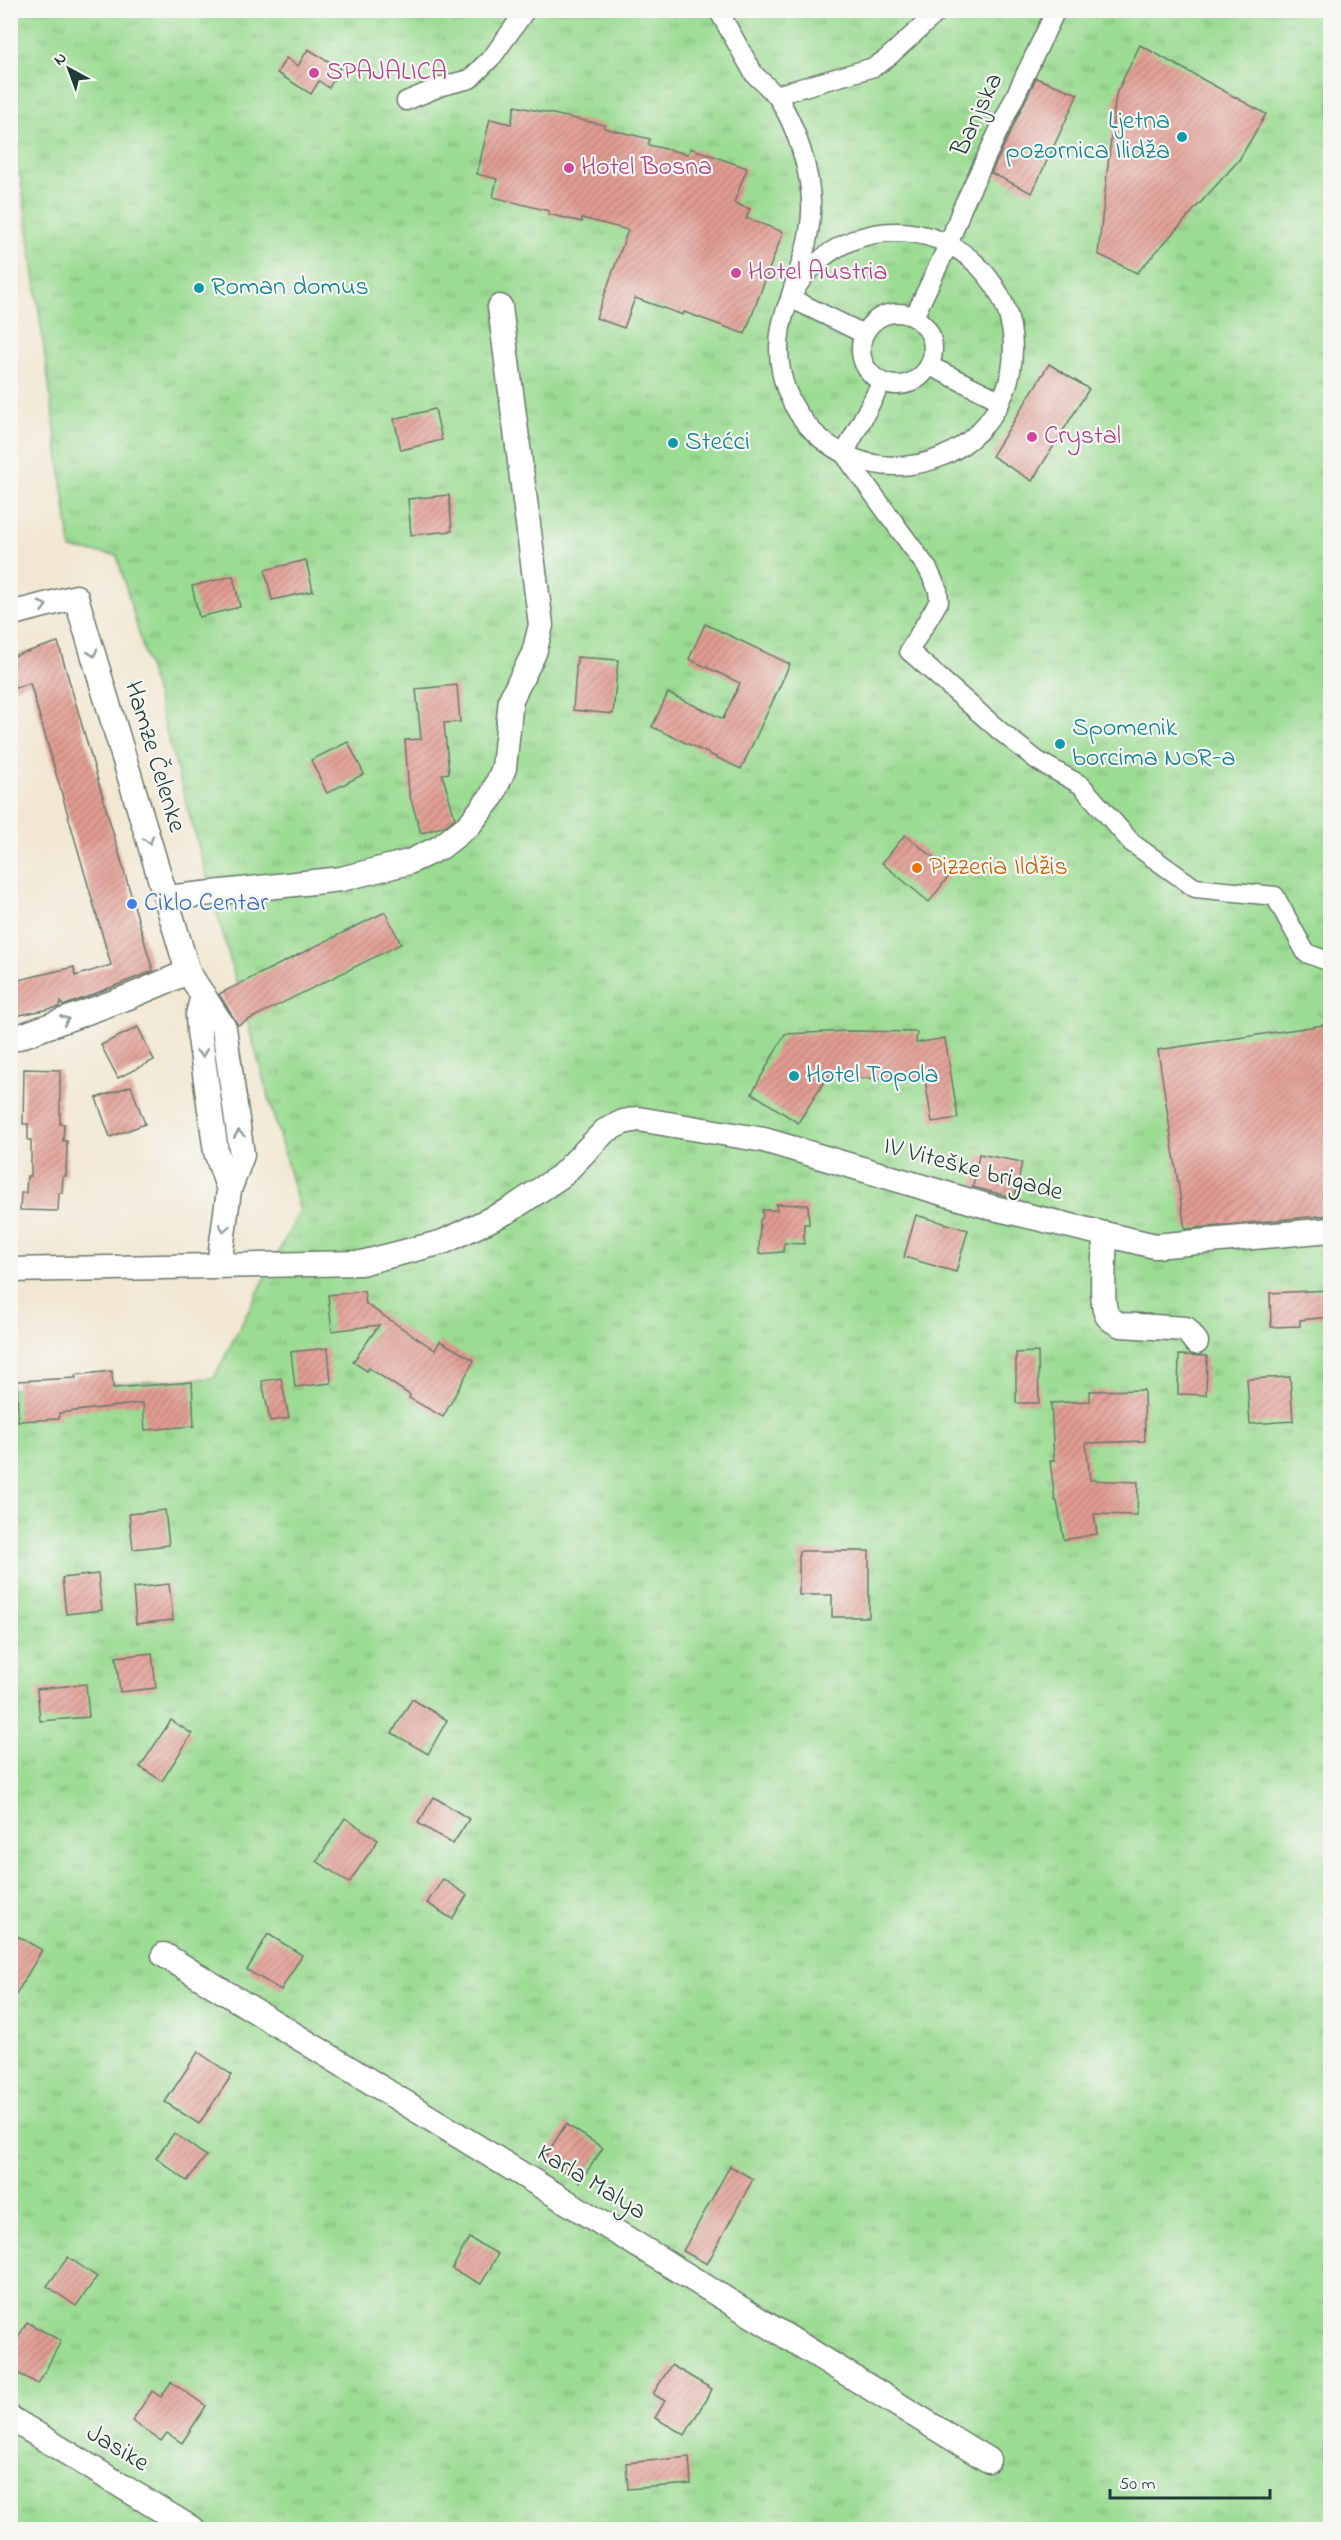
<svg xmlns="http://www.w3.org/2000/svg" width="1341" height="2540" font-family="'Indie Flower',sans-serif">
	<defs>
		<pattern id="park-tufts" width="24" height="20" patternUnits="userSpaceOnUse" patternTransform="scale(1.5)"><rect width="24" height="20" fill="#9bdc93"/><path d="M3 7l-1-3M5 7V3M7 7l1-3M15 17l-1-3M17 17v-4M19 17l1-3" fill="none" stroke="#7eb479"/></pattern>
		<pattern id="building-hatch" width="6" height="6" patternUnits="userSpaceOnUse" patternTransform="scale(1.5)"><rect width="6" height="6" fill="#e19c92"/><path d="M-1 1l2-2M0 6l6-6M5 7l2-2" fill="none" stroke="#b68078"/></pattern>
	</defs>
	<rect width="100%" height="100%" fill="#f6f6f2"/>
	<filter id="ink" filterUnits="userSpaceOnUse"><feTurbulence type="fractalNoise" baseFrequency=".0167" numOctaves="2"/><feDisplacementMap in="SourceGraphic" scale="12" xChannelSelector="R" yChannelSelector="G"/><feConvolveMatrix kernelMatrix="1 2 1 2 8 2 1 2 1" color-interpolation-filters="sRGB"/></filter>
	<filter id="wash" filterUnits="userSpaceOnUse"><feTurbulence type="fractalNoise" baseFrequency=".008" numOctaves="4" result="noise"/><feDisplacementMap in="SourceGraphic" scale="24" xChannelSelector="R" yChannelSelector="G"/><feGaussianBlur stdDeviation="1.35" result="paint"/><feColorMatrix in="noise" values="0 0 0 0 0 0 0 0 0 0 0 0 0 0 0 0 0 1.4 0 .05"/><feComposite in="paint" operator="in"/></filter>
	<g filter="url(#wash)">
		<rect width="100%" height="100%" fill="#f2e7d2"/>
		<!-- park -->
		<polygon fill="url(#park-tufts)" stroke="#5d8c64" stroke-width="1.5" points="11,11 1330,11 1330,2529 11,2530 11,1389 214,1378 300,1210 117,555 71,549 21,177 11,169"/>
		<g id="blocks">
			<!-- building -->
			<g fill="url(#building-hatch)">
				<polygon points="1140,45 1266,114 1239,160 1137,273 1098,254 1116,94"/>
				<polygon points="308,49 340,68 329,88 319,81 311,94 277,73 286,58 298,66"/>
				<polygon points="1036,78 1078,94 1032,193 991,173"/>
				<polygon points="515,106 605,125 604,128 650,139 648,145 688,154 690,148 747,168 734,203 750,209 746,218 783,232 745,334 684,312 683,315 635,298 624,328 596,318 628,230 582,218 582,222 548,214 549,211 493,197 497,179 477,174 490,119 511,124"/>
				<polygon points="1049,364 1089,389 1032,481 992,456"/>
				<polygon points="435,409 442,440 401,450 394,419"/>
				<polygon points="449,495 452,531 411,535 408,499"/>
				<polygon points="306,560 313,591 272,600 265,570"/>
				<polygon points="233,576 240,607 199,617 192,586"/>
				<polygon points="705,624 790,664 741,769 652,727 668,693 723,719 740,683 689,659"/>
				<polygon points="58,642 153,971 63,1006 61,1002 59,1007 10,1017 10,982 74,967 75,976 111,965 30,683 15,688 10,674 10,657"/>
				<polygon points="577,657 618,660 613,714 573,710"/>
				<polygon points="457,685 460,722 444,723 449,773 442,774 455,818 445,826 421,833 409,793 405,740 421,739 416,689"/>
				<polygon points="348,742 364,774 327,793 311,760"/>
				<polygon points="905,835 952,872 929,902 882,863"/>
				<polygon points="385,912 401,944 238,1025 219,994"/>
				<polygon points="1330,1024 1330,1215 1185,1229 1158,1050"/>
				<polygon points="138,1027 154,1060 118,1078 101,1045"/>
				<polygon points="848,1031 917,1032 916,1043 945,1038 958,1118 932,1122 925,1080 827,1077 798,1123 752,1093 785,1034"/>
				<polygon points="24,1069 60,1070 60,1124 64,1124 63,1141 67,1141 66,1176 63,1176 62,1193 59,1193 58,1211 20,1210 21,1193 26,1193 27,1176 31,1176 31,1140 28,1140 28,1124 23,1124"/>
				<polygon points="131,1086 145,1124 110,1137 96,1098"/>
				<polygon points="979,1154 1022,1162 1015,1198 973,1187"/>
				<polygon points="776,1204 808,1205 809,1224 804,1224 804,1244 784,1243 783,1252 759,1254 760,1220 763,1217 762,1210 777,1210"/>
				<polygon points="916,1215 968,1230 956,1272 904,1257"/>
				<polygon points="1330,1290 1330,1317 1300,1320 1300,1326 1271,1327 1270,1293"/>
				<polygon points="364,1291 366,1304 435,1350 440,1341 474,1360 443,1417 409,1398 410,1395 369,1368 367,1371 353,1362 379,1325 332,1331 328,1295"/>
				<polygon points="328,1348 331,1383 295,1387 291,1352"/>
				<polygon points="1038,1352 1039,1403 1016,1403 1016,1353"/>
				<polygon points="1179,1355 1207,1356 1206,1395 1178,1394"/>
				<polygon points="112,1371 113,1388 192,1382 194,1426 145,1430 143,1403 59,1413 59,1419 18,1421 17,1381 76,1378 75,1375"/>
				<polygon points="1290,1377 1293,1421 1250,1424 1247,1379"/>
				<polygon points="281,1378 289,1418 270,1421 262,1381"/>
				<polygon points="1144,1390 1145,1441 1086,1443 1090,1480 1138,1482 1137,1515 1094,1514 1097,1534 1064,1540 1057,1501 1055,1501 1050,1461 1054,1460 1051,1403 1090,1401 1090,1391"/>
				<polygon points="165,1510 169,1545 133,1549 129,1514"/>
				<polygon points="799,1551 869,1551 869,1617 832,1617 832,1595 799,1595"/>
				<polygon points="98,1574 102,1610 66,1614 62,1578"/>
				<polygon points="169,1584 173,1620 136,1624 133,1588"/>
				<polygon points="152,1653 156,1688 120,1692 116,1657"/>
				<polygon points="86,1684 89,1717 40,1721 37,1689"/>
				<polygon points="412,1699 447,1720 428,1754 392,1733"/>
				<polygon points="171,1720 192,1734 162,1781 140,1767"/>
				<polygon points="434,1797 469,1819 453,1844 418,1823"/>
				<polygon points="345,1818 378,1840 349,1883 317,1861"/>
				<polygon points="443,1879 467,1895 452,1919 427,1903"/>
				<polygon points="10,1932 42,1950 10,2005"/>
				<polygon points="268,1934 302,1955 281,1990 247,1970"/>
				<polygon points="198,2052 232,2075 199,2124 165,2102"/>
				<polygon points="566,2124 603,2148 580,2182 544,2158"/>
				<polygon points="174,2133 206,2156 187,2181 156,2158"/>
				<polygon points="730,2166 753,2179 707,2264 683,2251"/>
				<polygon points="469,2238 498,2254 481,2284 452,2269"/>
				<polygon points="68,2257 97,2277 76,2306 47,2286"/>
				<polygon points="27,2322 61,2341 38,2384 10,2369 10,2352"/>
				<polygon points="671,2365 712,2389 685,2435 655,2418 665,2401 653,2394"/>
				<polygon points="171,2382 206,2406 182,2443 167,2433 161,2441 132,2421 152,2391 161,2397"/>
				<polygon points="689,2457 691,2484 628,2489 626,2463"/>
			</g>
		</g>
	</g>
	<g filter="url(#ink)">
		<use href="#blocks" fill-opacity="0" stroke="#69786b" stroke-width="1.5"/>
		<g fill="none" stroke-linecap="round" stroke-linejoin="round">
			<!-- pedestrian casing -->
			<g stroke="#69786b" stroke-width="21">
				<g id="pedestrian">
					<polyline points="718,10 754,74 776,95 874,67 886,59 940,10"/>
					<path d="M776,95C796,124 813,177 811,213C810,242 798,271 790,298L864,334"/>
					<polyline points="406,101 442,86 470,79 493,56 526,10"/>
					<circle cx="896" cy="349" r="117"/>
					<circle cx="897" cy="349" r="36"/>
					<polyline points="914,317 949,243 962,208 1056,10"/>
					<polyline points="930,366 1001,401"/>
					<polyline points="882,382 844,454 928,569 938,590 939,601 909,651 1000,731 1038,761 1081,785 1132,843 1195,888 1275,896 1306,953 1330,962"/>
				</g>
			</g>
			<!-- minor casing -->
			<g stroke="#69786b" stroke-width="27">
				<g id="minor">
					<polyline points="10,614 76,597 188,972 224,1028 242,1155 229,1190 219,1265"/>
					<polyline points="166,898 341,879 409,862 441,847 469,825 492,796 504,768 511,699 534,653 541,625 500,307"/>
					<polyline points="203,995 198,1015 199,1031 216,1152 229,1190"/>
					<polyline points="10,1040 131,996 188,972"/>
					<path d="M1105,1234C1105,1252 1100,1299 1106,1313C1109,1320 1115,1322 1121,1325L1186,1329L1196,1342"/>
					<polyline points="10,1270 361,1263 443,1242 508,1211 561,1176 605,1131 623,1122 638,1119 764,1140 990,1207 1155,1246 1330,1230"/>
					<polyline points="164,1955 988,2460"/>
					<polyline points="10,2418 194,2530"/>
				</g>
			</g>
			<!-- pedestrian -->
			<use href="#pedestrian" stroke="#fff" stroke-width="18"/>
			<!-- minor -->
			<use href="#minor" stroke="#fff" stroke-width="24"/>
		</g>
		<!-- one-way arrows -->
		<defs><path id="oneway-chevron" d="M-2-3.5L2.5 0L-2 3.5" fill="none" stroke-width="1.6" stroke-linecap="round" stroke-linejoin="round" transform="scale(1.5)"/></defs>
		<g stroke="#8f9e9a">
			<use href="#oneway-chevron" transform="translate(43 606) rotate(-15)"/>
			<use href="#oneway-chevron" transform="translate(93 653) rotate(73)"/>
			<use href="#oneway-chevron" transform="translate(149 840) rotate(73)"/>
			<use href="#oneway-chevron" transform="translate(65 1020) rotate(-21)"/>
			<use href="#oneway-chevron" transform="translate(202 1053) rotate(82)"/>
			<use href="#oneway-chevron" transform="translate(239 1134) rotate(-98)"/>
			<use href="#oneway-chevron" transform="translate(224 1228) rotate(98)"/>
		</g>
	</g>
	<!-- markers -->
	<g fill="#d1479c" stroke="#f6f6f2" stroke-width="2">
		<circle cx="314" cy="73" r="6"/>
		<circle cx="569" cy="168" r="6"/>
		<circle cx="736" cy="273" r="6"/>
		<circle cx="1032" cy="437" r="6"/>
	</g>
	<g fill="#0f9aa8" stroke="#f6f6f2" stroke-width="2">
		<circle cx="1182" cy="137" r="6"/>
		<circle cx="199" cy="288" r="6"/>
		<circle cx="673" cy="443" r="6"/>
		<circle cx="1060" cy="744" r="6"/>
		<circle cx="794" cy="1076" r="6"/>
	</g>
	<circle fill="#e8710a" stroke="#f6f6f2" stroke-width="2" cx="917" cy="868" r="6"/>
	<circle fill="#3f7fe0" stroke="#f6f6f2" stroke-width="2" cx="132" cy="904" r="6"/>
	<g text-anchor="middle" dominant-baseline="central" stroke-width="4.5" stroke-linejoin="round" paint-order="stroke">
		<!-- hotel labels -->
		<g font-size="26" fill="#b23c85" stroke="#f6f6f2" text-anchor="start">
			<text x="326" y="73">SPAJALICA</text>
			<text x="581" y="168">Hotel Bosna</text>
			<text x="748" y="273">Hotel Austria</text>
			<text x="1044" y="437">Crystal</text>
		</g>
		<!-- street labels -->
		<g font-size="26" fill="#1f3d34" stroke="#f6f6f2">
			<text transform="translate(978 115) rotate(-65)">Banjska</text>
			<text transform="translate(154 757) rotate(73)">Hamze Čelenke</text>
			<text transform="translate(973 1170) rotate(15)">IV Viteške brigade</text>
			<text transform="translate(591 2183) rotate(31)">Karla Malya</text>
			<text transform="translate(117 2449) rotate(31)">Jasike</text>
		</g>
		<!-- culture labels -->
		<g font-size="26" fill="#0d838f" stroke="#f6f6f2" text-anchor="start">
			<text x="1170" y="122" text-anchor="end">Ljetna<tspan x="1170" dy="30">pozornica Ilidža</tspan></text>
			<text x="211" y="288">Roman domus</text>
			<text x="685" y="443">Stećci</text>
			<text x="1072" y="729">Spomenik<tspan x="1072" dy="30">borcima NOR-a</tspan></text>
			<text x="806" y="1076">Hotel Topola</text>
		</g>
		<!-- food labels -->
		<g font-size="26" fill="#c56008" stroke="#f6f6f2" text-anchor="start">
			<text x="929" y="868">Pizzeria Ildžis</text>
		</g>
		<!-- shop labels -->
		<g font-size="26" fill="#366cbe" stroke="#f6f6f2" text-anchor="start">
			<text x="144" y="904">Ciklo Centar</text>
		</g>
	</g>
	<!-- margin -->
	<rect width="1341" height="2540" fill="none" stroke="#f6f6f2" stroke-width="36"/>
	<!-- north arrow -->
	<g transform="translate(69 69) rotate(319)" stroke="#f6f6f2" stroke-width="4.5" paint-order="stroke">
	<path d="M0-4.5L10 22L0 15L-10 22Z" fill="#1f3d34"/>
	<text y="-9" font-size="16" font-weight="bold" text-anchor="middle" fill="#1f3d34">N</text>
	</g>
	<!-- scale -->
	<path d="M1110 2489v9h160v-9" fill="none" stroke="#1f3d34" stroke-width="3"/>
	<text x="1119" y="2489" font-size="18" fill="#1f3d34" stroke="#f6f6f2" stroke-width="4.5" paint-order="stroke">50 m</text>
</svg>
